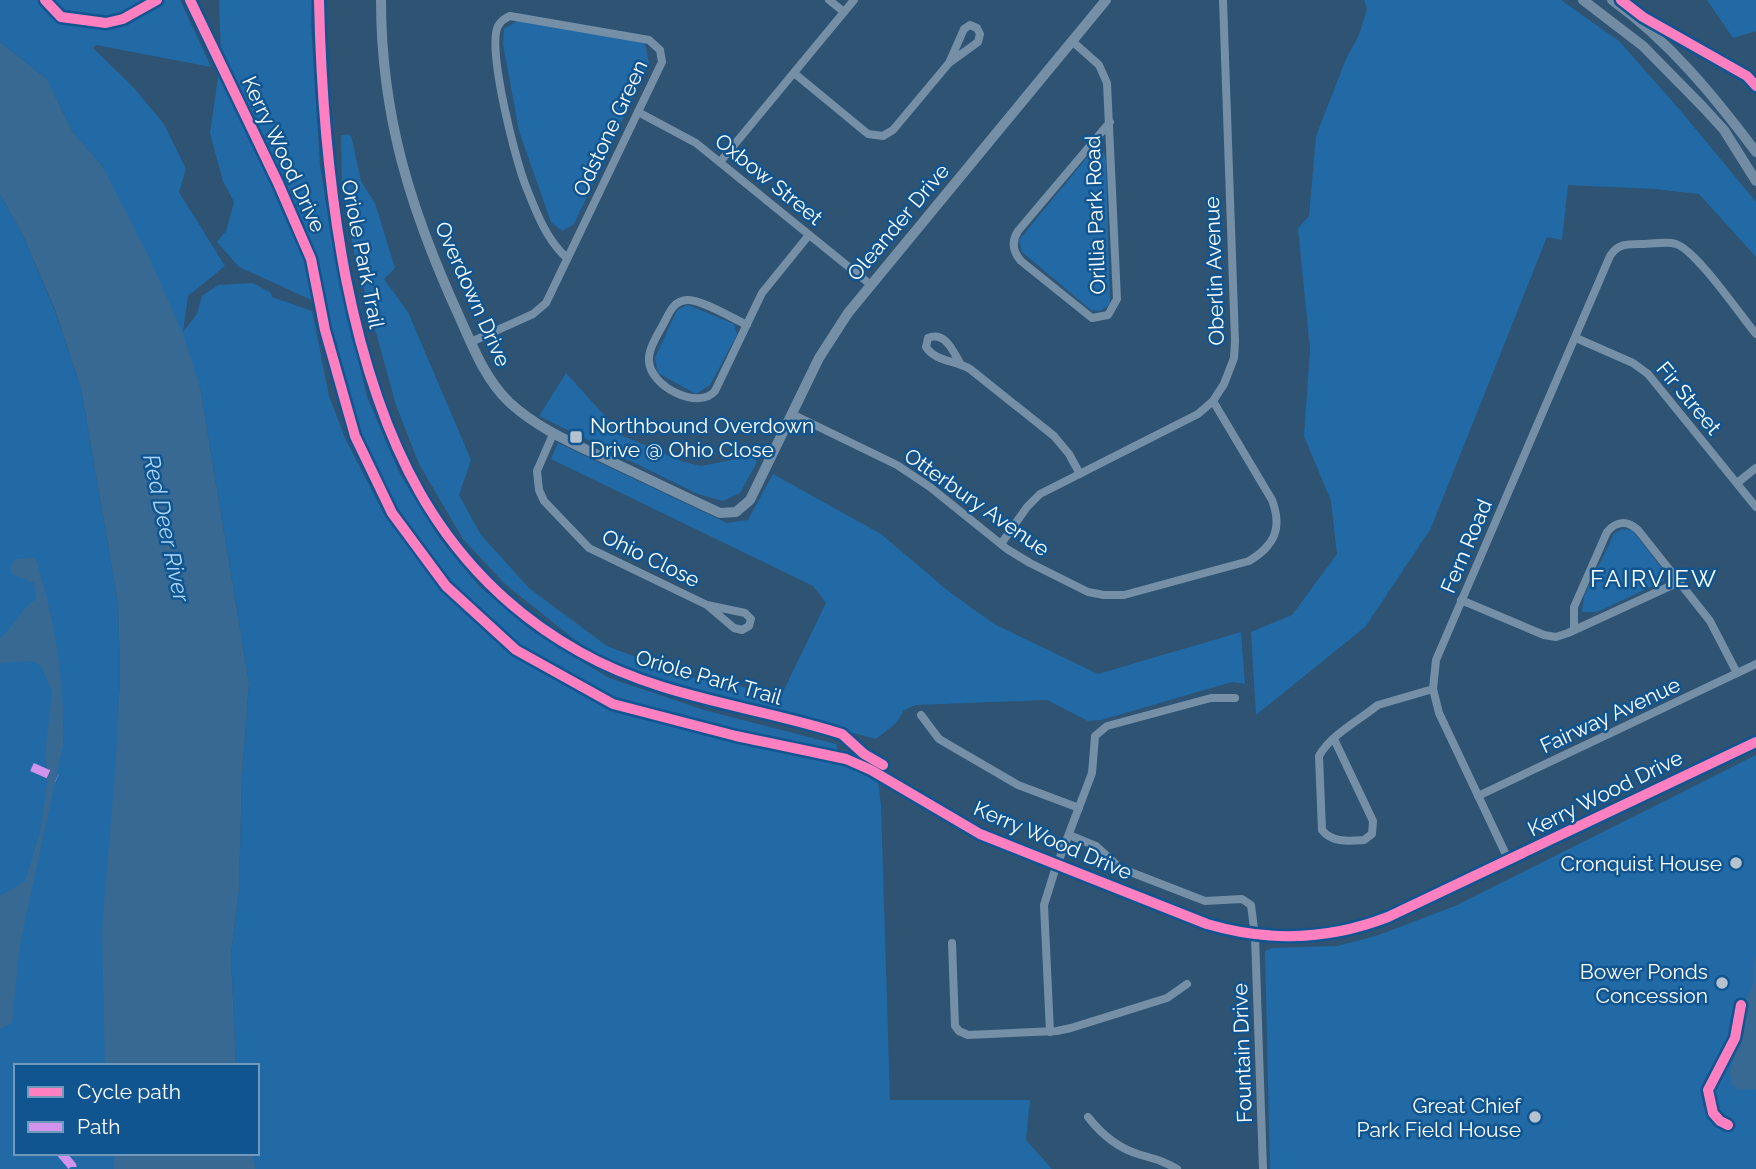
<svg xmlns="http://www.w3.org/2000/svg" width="1756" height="1169" font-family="Raleway,sans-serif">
	<rect width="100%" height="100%" fill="#2e5373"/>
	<!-- green -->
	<g fill="#226aa5">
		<polygon points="0,0 180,0 211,67 96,45 93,48 134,88 164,124 186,169 179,192 225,266 188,296 183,332 197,314 202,296 218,285 253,283 271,293 272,297 312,311 329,396 345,438 385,516 440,589 478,625 515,655 546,674 612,709 735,743 845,766 878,781 881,805 890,1100 1030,1100 1026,1140 1052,1169 256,1169 252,1153 257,1153 257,1066 236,1066 231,955 239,888 242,775 249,683 200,387 103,167 72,131 47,79 0,42"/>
		<polygon points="219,0 312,0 311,24 320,166 333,247 352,334 367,397 400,474 440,539 479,586 531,630 609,678 704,710 836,744 839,752 613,704 516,650 446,586 392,513 355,436 320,304 239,267 217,242 226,231 234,202 223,181 210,133 221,57"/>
		<polygon points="1364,0 1561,0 1619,41 1680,110 1756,202 1756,257 1699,194 1655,189 1568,185 1562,240 1547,237 1431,528 1365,627 1256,715 1251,632 1292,615 1337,554 1331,501 1304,436 1310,349 1298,228 1309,216 1316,136 1346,59 1359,35 1367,9"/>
		<polygon points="1707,0 1756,0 1756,31 1733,38"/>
		<polygon points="517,21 645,43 649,63 574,224 562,231 551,222 519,131 503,44 504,29"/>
		<polygon points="341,135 351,135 361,181 375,203 395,268 384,279 408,312 471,460 459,495 481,535 529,588 607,646 688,677 782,694 826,603 813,586 551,459 558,443 727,523 748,520 773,474 881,534 947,590 994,624 1098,674 1241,632 1245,684 1232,682 1101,720 1088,721 1047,700 916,705 904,710 896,723 876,739 678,687 611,664 574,639 505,584 463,539 419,464 396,405 355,257 342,186"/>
		<polygon points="1093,150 1104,153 1106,161 1110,304 1101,311 1091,310 1022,252 1019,240"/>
		<polygon points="0,194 22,233 55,311 81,388 118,603 120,674 105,1066 16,1066 16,1153 113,1153 114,1169 0,1169"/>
		<polygon points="688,305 734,324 737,335 710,385 696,394 658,373 655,358 677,310"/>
		<polygon points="566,373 623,436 684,462 701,466 752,456 757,462 740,493 723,501 698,494 539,416"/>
		<polygon points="1622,529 1632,530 1663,570 1664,581 1597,612 1582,612 1584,596 1614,534"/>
		<polygon points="1756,755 1756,1169 1270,1169 1265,951 1272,948 1337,946 1376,936 1455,906"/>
	</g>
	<!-- water -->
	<g fill="#386993">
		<polygon points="0,42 47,79 72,131 103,167 150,259 183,334 200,387 249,683 242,775 239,888 231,955 236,1066 105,1066 102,929 116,760 120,674 118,603 81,388 55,310 22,233 0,194"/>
		<path d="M33,558L36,560C55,619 65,683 63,745L20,944L12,1023L0,1029V896L25,881L41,829L48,776L45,756L52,691L41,665L30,661L0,663V638C15,627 21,608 36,599L34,583L11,574V565L15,559Z"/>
		<polygon points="1756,955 1756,1089 1738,1090 1732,1085 1730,1072 1740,1032 1744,1002 1754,983 1753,966"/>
		<polygon points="113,1153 252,1153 256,1169 114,1169"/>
	</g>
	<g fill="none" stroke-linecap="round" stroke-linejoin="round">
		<!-- minor -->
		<g stroke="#758fa6" stroke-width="8">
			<polyline points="829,0 844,12"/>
			<path d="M1072,41L1099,65L1107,83L1117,299L1108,315L1092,318L1021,261C1013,252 1011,242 1018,231L1110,122"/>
			<polyline points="794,73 868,134 883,136 893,130 949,63 978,42 980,34 977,28 970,25 964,29 949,63"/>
			<polyline points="638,112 696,143 871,285"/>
			<polyline points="720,162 854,0"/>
			<path d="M747,325C732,318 701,299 687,300C674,301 670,311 665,321C659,333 648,348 649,361C650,386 698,411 715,391L762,293L809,235"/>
			<polyline points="1576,338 1633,363 1648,374 1756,507"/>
			<path d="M471,342L533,314L546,303L662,62L660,50L649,40L510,16C505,18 501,21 498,26C487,49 515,158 525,184C535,209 546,240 567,258"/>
			<path d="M960,363C953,351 945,331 928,338L926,347C936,362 955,360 970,369L1054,436L1069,454L1080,474"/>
			<path d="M792,414L897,465L930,487L1007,549L1030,563L1088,592L1104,595H1124L1249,561C1274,546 1283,529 1272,500L1213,401"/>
			<polyline points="553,434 537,471 539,490 544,501 589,548 707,605 745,613 751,619 749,626 742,630 734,628 707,605"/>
			<polyline points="1737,483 1756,468"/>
			<polyline points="1001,544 1027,507 1040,494 1198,414 1213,401 1224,384 1234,358 1235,341 1223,0"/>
			<polyline points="1461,600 1544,635 1556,637 1568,633 1679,582"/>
			<path d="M1574,630V607L1607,532C1616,521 1627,520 1638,530L1710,621L1737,673"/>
			<polyline points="921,715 939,739 1018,785 1079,808"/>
			<path d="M1334,739L1373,821L1372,834L1364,840C1349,841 1332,843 1322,830L1319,756C1330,736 1356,722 1374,708L1378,705L1433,689"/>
			<polyline points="1478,796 1756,664"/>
			<polyline points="1069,835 1096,846 1120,868 1205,901 1242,899 1251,905 1255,936 1263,1169"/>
			<path d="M1509,861L1439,713L1433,689L1436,660L1610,256C1618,243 1629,244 1643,244C1654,244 1666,241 1676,244C1696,250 1741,316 1756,334"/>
			<polyline points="952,943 955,1026 959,1031 968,1035 1057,1031 1071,1028 1167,998 1187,984"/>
			<polyline points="1050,1032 1044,905 1054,873 1092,773 1095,736 1107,726 1211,698 1235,698"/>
			<path d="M1088,1117C1102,1135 1119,1149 1141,1155C1155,1159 1164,1161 1177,1169"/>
		</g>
		<!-- tertiary -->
		<g stroke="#758fa6" stroke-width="10">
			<path d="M190,0L278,183L311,259L325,330L355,436L392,513L446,586L516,650L613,704L736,736L846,759L871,770L980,834L1207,924C1268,942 1329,940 1388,917L1756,742"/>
			<path d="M381,0C381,117 411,211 459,316C473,347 485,379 509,402C538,429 575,444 610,461C646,478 683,496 720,513L736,512L750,500L819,358L848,313L1106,0"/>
		</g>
		<!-- secondary -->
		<g stroke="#728ca3" stroke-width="10">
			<polyline points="1583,0 1643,46 1703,107 1724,130 1756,181"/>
			<path d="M1612,0C1669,41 1714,96 1756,152"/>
		</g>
		<!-- quiet -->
		<g stroke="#d193ec" stroke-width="9" stroke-dasharray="18 9" stroke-linecap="butt">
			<polyline points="32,767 57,778"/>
			<polyline points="61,1153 72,1166 72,1169"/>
		</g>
		<!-- cycleway casing -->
		<g stroke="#115590" stroke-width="15">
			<g id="cycleway">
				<polyline points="45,0 61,17 106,23 123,19 157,0"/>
				<path d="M190,0L278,183L311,259L325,330L355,436L392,513L446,586L516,650L613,704L736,736L846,759L871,770L980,834L1207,924C1268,942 1329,940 1388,917L1756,742"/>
				<path d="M319,0C321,96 328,185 346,279C377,434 435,571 580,652C661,698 755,706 842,734L864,754L883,765"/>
				<polyline points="1621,0 1643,17 1747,76 1756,86"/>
				<polyline points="1728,1125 1720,1121 1713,1113 1708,1090 1735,1038 1741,1005"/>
			</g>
		</g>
		<!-- cycleway -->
		<use href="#cycleway" stroke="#ff80c0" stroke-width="10"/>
	</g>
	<!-- markers -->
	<g fill="#b6c3ce" stroke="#115590" stroke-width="2.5">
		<rect x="569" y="430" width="14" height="14" rx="3.5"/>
		<circle cx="1736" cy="863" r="7"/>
		<circle cx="1722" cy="983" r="7"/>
		<circle cx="1535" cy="1117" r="7"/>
	</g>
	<g text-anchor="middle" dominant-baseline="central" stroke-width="5" stroke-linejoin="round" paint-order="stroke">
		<!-- street labels -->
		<g font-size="21" fill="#fff" stroke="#115590">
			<text transform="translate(610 128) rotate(-65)">Odstone Green</text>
			<text transform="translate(284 154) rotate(65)">Kerry Wood Drive</text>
			<text transform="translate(769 179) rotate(39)">Oxbow Street</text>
			<text transform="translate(1095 215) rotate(-92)">Orillia Park Road</text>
			<text transform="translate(898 222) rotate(-50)">Oleander Drive</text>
			<text transform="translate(363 254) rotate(79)">Oriole Park Trail</text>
			<text transform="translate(1214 271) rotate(-92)">Oberlin Avenue</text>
			<text transform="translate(473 294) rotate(66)">Overdown Drive</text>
			<text transform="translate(1689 398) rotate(50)">Fir Street</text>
			<text transform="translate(977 502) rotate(35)">Otterbury Avenue</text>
			<text transform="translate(1466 546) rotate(-67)">Fern Road</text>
			<text transform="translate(651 558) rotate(26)">Ohio Close</text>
			<text transform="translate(709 677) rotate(16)">Oriole Park Trail</text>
			<text transform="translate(1610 715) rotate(-25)">Fairway Avenue</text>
			<text transform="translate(1605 793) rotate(-26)">Kerry Wood Drive</text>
			<text transform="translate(1053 840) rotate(23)">Kerry Wood Drive</text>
			<text transform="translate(1242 1053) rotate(-92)">Fountain Drive</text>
		</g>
		<!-- poi labels -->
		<g font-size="21" fill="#fff" stroke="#115590" text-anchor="end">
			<text x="590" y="425" text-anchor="start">Northbound Overdown<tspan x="590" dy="24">Drive @ Ohio Close</tspan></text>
			<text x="1722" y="863">Cronquist House</text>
			<text x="1708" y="971">Bower Ponds<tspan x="1708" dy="24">Concession</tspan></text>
			<text x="1521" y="1105">Great Chief<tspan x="1521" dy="24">Park Field House</tspan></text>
		</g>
		<!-- water labels -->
		<g font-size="23" font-style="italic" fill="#a8d5f9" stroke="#115590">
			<text transform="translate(167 528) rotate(78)">Red Deer River</text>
		</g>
		<!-- quarter labels -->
		<g font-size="24" letter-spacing="2" fill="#fff" stroke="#115590">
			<text x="1654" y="578">FAIRVIEW</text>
		</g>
	</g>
	<!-- legend -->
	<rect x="14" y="1064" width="245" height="91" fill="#115590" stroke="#7099bc" stroke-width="2"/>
	<rect x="28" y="1087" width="35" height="10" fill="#ff80c0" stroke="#7099bc" stroke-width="2"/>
	<text x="77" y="1099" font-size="21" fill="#ffffff">Cycle path</text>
	<rect x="28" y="1122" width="35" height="10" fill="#d193ec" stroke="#7099bc" stroke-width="2"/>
	<text x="77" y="1134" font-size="21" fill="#ffffff">Path</text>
</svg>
